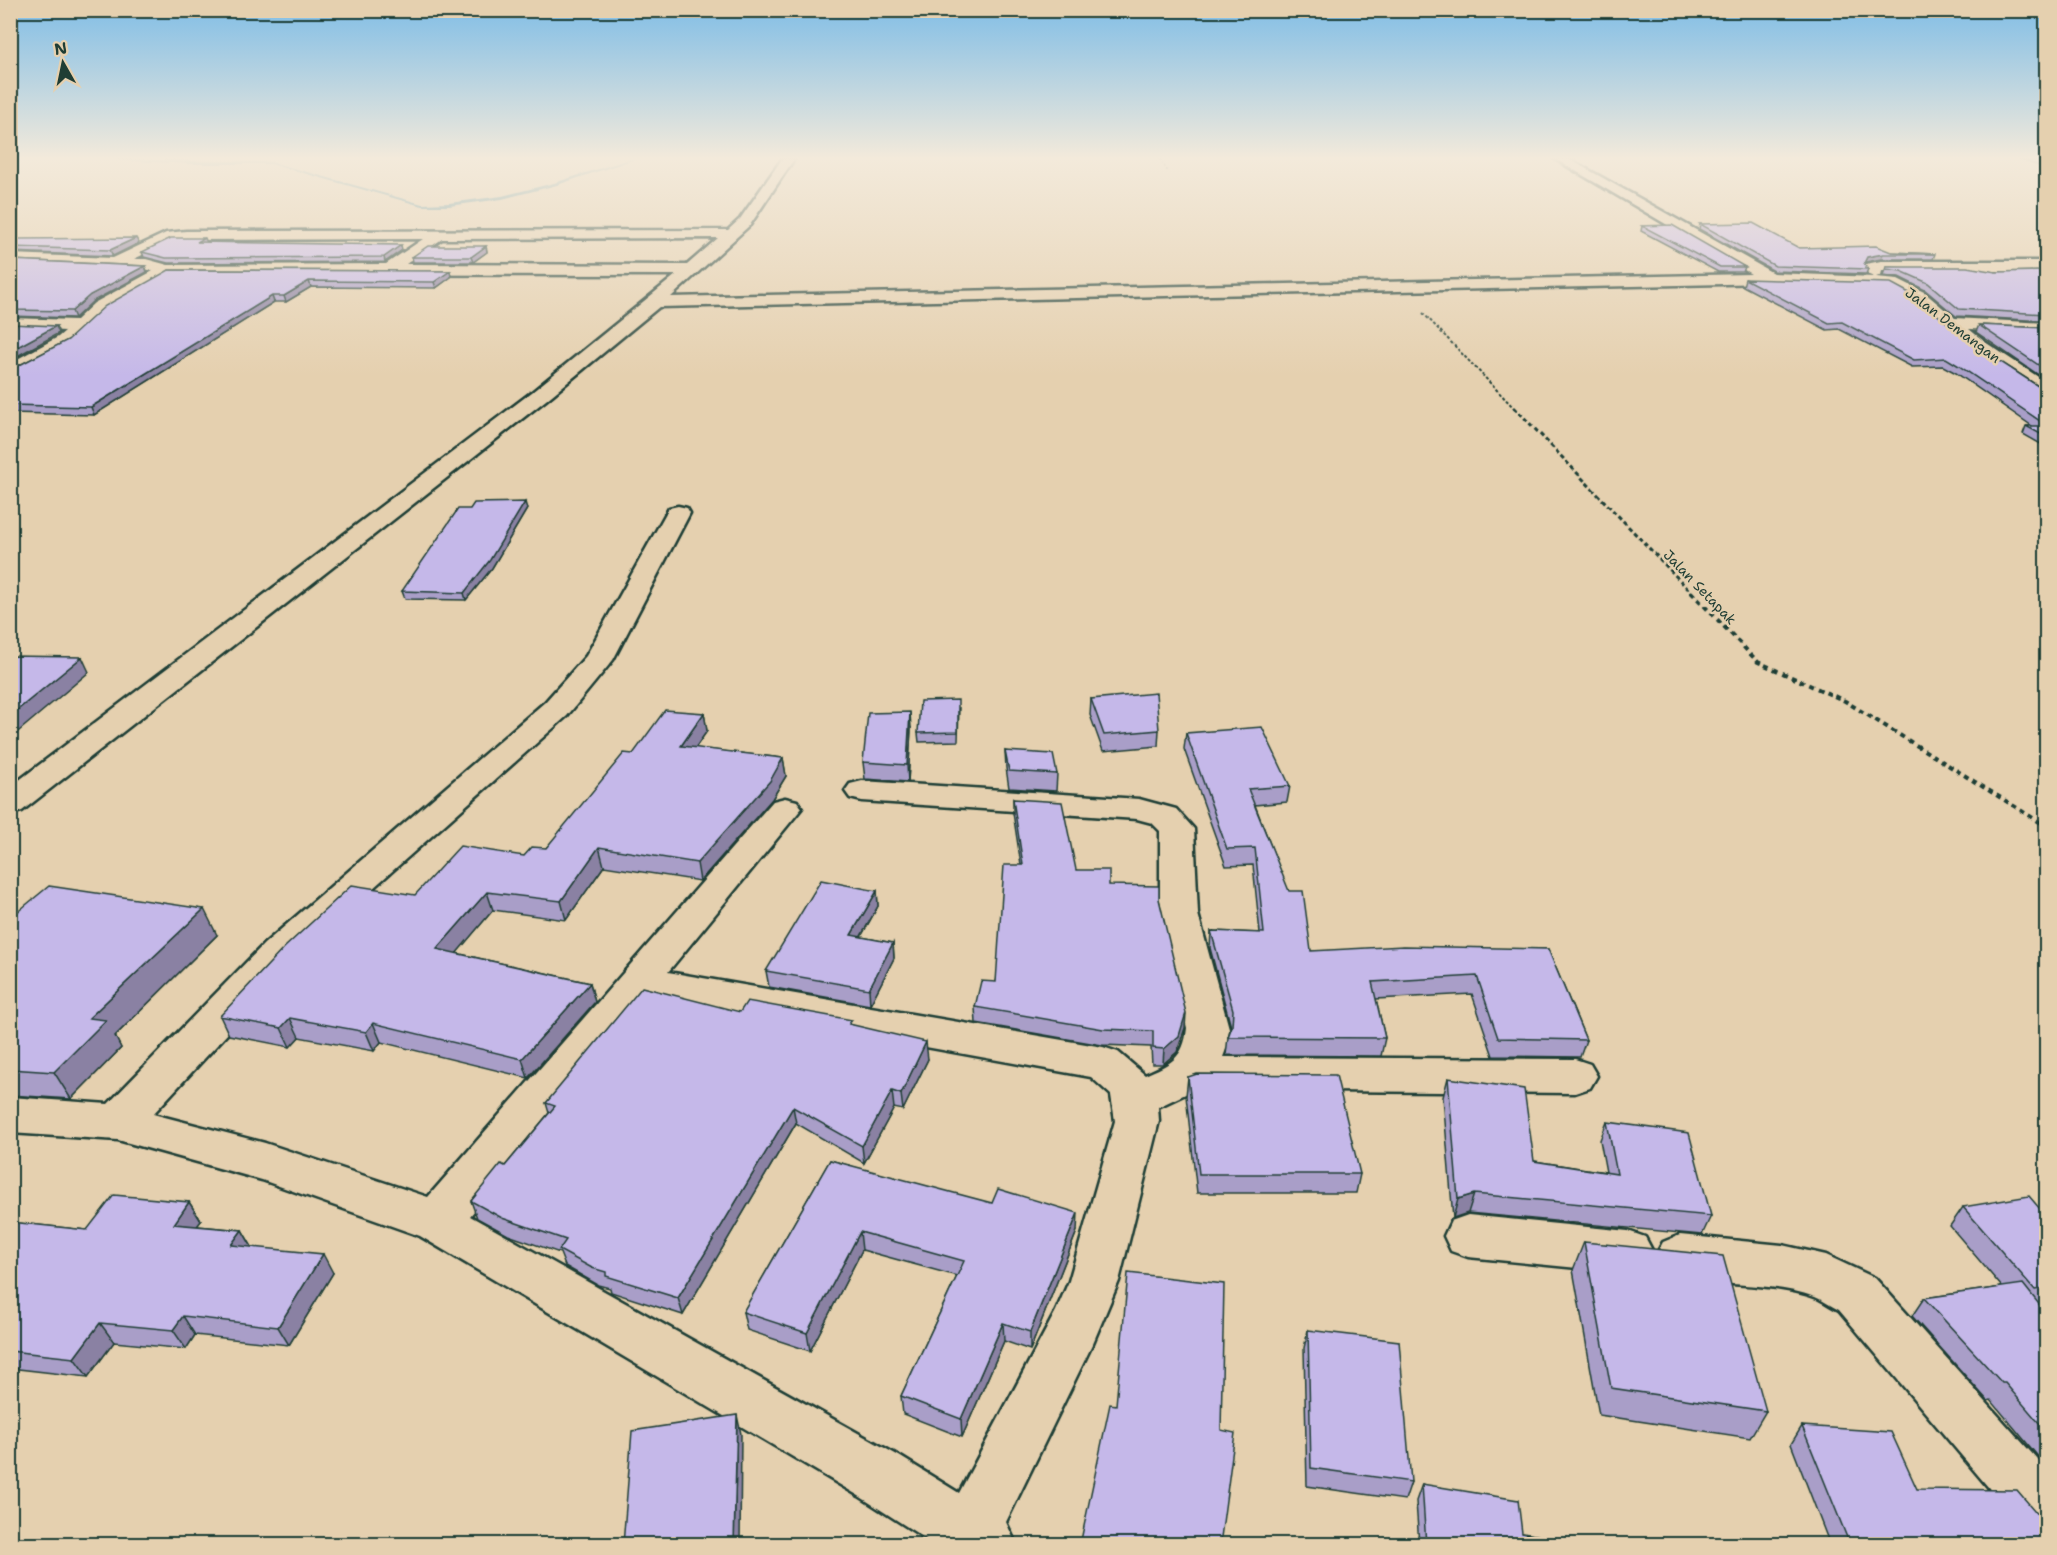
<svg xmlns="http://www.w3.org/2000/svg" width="2057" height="1555" font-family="'Shantell Sans',sans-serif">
	<rect width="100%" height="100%" fill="#e5d0af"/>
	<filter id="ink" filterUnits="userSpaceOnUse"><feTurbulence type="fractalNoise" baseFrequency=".0167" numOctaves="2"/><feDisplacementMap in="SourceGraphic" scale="12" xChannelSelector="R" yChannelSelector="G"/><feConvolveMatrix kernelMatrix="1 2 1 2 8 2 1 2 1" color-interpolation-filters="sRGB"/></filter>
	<g filter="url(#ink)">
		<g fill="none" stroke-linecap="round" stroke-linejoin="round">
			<!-- stream -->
			<polygon fill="#5a929d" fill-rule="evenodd" points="97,159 271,162 422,204 449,203 502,196 554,183 630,159 635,159 557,185 502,199 449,206 422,206 271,164 192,164"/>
			<!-- minor casing -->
			<g stroke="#1f3d34" stroke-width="5">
				<g id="minor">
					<path d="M782,159H794L750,225L671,297L1751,274L1555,159H1569L1773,273L1874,277L1869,275L1864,267L1866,264L1881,261H2046V271H1882L1881,275L1876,277L1898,279L1924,292L1955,318L2046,323V333L1969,329L1985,342L2046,382V396L2039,394L1971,350L1912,300L1889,287L1770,283L659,307L546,400L22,811L10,814V787L532,392L676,275L171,274L106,311L70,345L10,377V363L58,337L65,331L10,328V318L76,320L94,303L153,271L145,269L10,264V254L113,258L166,233L186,231L728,230L740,219ZM718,238L687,265L406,264L442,239ZM423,239L386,264L168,265L146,259H134L174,240Z"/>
					<path d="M678,506L687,508L690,513L613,660L567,716L336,921L292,964L153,1114L265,1143L428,1197L773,801L785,798L797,801L802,808L668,972L1103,1047L1118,1052L1145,1075C1171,1064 1184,1058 1187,1028L1160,914V831L1152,823L1137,819L862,801L850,798L845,791L850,784L862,781L1139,799L1176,809L1194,829L1198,914L1229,1028L1228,1044L1223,1057L1575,1059L1590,1064L1597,1076L1590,1088L1575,1093L1194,1090L1158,1107L1159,1121L1119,1281L1093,1343L1006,1522L1016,1544H934L859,1496L420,1236L262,1180L118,1140L10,1133V1097L108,1104L264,944L545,702L586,656L666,513L669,508ZM650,995L672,1001L1091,1077L1111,1095L1115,1121L1069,1281L1056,1311L959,1493L899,1456L470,1216Z"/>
					<polygon points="1468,1215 1628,1231 1645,1237 1653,1252 1645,1267 1628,1273 1468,1257 1451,1251 1444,1236 1451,1221"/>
					<path d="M1680,1235L1782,1245L1826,1255L1875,1278L2046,1469V1541L2026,1532L1839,1310C1831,1306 1823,1300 1815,1297C1766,1279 1711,1290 1663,1272L1655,1257L1663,1242Z"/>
				</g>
			</g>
			<!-- path-far3 -->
			<polyline stroke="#1f3d34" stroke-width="1.5" stroke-dasharray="2 2" stroke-linecap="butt" points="1160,159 1168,172"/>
			<!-- path-far2 -->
			<polyline stroke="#1f3d34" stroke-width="2" stroke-dasharray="3 2" stroke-linecap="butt" points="1423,313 1515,409"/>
			<!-- path-far1 -->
			<polyline stroke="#1f3d34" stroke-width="3" stroke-dasharray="4.5 3" stroke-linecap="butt" points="1514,407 1692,593"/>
			<!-- path -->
			<polyline stroke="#1f3d34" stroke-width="4" stroke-dasharray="5 4.5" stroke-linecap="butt" points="1691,592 1758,662 1845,701 2046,826"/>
			<!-- minor -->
			<use href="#minor" fill="#e5d0af" fill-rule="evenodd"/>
		</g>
		<!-- wall -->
		<g fill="#a99ec8" stroke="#1f3d34" stroke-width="1.5">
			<polygon points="2018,159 2046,159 2046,168"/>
			<polygon points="1700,224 1799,248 1935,254 1933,259 1881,259 1866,262 1864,264 1868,269 1866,274 1774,271 1699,229"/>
			<polygon points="1642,226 1745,267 1743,272 1718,272 1641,231"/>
			<polygon points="10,241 139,243 113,256 10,252"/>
			<polygon points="206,243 402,250 385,262 168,263 144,257 142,252"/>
			<polygon points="486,246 487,252 473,262 413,262 412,257"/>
			<polygon points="10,260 145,266 147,272 93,301 75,318 10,316"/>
			<polygon points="1886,267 1996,272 2046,271 2046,321 1956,316 1925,290 1899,277 1883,275"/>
			<polygon points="169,270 450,271 451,277 436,288 311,287 286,302 274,302 94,415 10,413 10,370 68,340"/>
			<polygon points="1745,279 1973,344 2041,388 2046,390 2046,447 2023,434 2026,426 2032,426 1956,373 1943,366 1912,367 1839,329 1827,330 1743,286"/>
			<polygon points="1979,325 2046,328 2046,380 1976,332"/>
			<polygon points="527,509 492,568 466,600 405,599 402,591"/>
			<polygon points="1091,699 1159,730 1158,746 1103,751 1090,715"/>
			<polygon points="959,708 958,741 919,742 918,733"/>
			<polygon points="704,713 707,731 695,748 783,758 786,776 772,799 700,881 604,866 566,920 493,910 456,953 590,983 595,1002 528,1078 381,1042 374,1051 299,1037 290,1047 229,1035 220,1016 415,895 546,848 633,754"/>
			<polygon points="911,728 908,782 865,779 863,762"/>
			<polygon points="1186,733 1290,786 1287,802 1255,805 1311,951 1548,949 1586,1040 1580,1057 1493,1056 1472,994 1376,999 1385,1038 1381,1056 1226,1055 1228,1037 1231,1027 1210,948 1211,931 1260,933 1253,865 1226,866 1184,749"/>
			<polygon points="1005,751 1057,774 1056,791 1009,788 1006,768"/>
			<polygon points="1013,799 1076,870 1109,885 1159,899 1185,1028 1177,1052 1163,1064 1152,1064 1151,1047 1102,1045 976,1023 975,1007 996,982 1021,865 1013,813"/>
			<polygon points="877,891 878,906 861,937 893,943 894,958 870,1005 769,987 766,971"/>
			<polygon points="10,918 217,935 115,1036 121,1048 71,1099 10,1095"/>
			<polygon points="740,1012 852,1025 928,1059 903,1110 894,1108 864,1163 796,1123 683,1315 611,1292 610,1288 598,1285 565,1266 560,1253 508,1235 477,1218 471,1201 505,1166 549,1113 546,1103"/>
			<polygon points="1188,1077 1360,1174 1356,1193 1197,1193 1186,1096"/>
			<polygon points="1448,1078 1534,1161 1606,1172 1600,1140 1607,1122 1711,1216 1702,1235 1468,1213 1453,1218 1443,1097"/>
			<polygon points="830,1160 1077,1231 1030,1350 1004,1341 962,1437 903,1414 901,1396 957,1276 862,1250 810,1351 747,1330 743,1312"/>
			<polygon points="189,1202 201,1221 197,1226 242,1230 252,1247 333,1273 289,1345 195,1335 186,1349 114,1342 88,1377 10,1368 10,1222 87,1230"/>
			<polygon points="1963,1207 2046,1216 2046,1305 2041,1306 2046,1313 2046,1466 1991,1400 1988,1401 1912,1316 1924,1298 2002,1287 1950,1226"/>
			<polygon points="1584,1242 1766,1411 1750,1438 1599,1415 1573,1270"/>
			<polygon points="1308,1330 1411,1482 1405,1500 1307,1486 1304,1348"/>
			<polygon points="1802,1426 1917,1489 2040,1517 2046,1545 1830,1545 1791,1444"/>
			<polygon points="1422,1484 1522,1533 1595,1545 1419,1545 1416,1501"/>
		</g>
		<!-- shaded-wall -->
		<g fill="#8a81a3" stroke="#1f3d34" stroke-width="1.5">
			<polygon points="136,238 139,243 113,256 110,250"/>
			<polygon points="205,238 207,243 197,242"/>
			<polygon points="401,245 402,250 385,262 384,257"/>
			<polygon points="486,246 487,252 473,262 471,257"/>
			<polygon points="1883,254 1881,259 1866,262 1862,268 1867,257"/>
			<polygon points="145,266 147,272 93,301 75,318 72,311 90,295"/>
			<polygon points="450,271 451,277 436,288 434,282"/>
			<polygon points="309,281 311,287 286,302 284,296"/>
			<polygon points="272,296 274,302 94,415 91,407"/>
			<polygon points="56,326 59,333 10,360 10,351"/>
			<polygon points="525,502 527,509 492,568 466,600 464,593"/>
			<polygon points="82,657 89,672 13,736 10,732 10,716"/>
			<polygon points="910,712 911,728 908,782 907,765"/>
			<polygon points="704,713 707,731 684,764 681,746"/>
			<polygon points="783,758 786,776 772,799 700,881 697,863"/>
			<polygon points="599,847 604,866 566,920 561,901"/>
			<polygon points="877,891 878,906 853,950 851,935"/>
			<polygon points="487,892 493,910 444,968 437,949"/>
			<polygon points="204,909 217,935 115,1036 121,1048 71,1099 54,1072 89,1018"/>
			<polygon points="893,943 894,958 870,1005 869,989"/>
			<polygon points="590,983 595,1002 528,1078 522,1059"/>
			<polygon points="1186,1013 1185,1028 1177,1052 1163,1064 1164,1049"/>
			<polygon points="290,1018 299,1037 290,1047 281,1028"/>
			<polygon points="373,1023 381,1042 374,1051 366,1032"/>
			<polygon points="926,1042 928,1059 903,1110 901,1094"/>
			<polygon points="892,1091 894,1108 864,1163 862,1146"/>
			<polygon points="793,1107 796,1123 683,1315 678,1298"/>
			<polygon points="1474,1194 1468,1213 1453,1218 1458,1199"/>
			<polygon points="189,1202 201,1221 185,1242 174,1224"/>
			<polygon points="1078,1213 1077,1231 1030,1350 1030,1332"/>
			<polygon points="242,1230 253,1249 231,1245"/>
			<polygon points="860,1232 862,1250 810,1351 807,1333"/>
			<polygon points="323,1254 333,1273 289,1345 278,1327"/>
			<polygon points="183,1316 195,1335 186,1349 173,1330"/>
			<polygon points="100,1323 114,1342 88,1377 74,1358"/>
			<polygon points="1003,1323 1004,1341 962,1437 961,1419"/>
			<polygon points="737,1415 741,1434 740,1545 734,1545"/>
		</g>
		<!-- building -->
		<g fill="#c5b8e9" stroke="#1f3d34" stroke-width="1.5">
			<polygon points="2038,159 2046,159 2046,161"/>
			<polygon points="1753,223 1799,248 1876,246 1891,252 1935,254 1883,254 1867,257 1864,263 1868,269 1775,266 1700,224"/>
			<polygon points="1672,225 1745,267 1720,267 1642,226"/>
			<polygon points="136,238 110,250 10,247 10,241 17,239"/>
			<polygon points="171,238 205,238 197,242 401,245 384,257 166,258 142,252"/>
			<polygon points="428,246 486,246 471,257 412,257"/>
			<polygon points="10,260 145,266 90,295 72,311 10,310"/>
			<polygon points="1886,267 1967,267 1996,272 2046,271 2046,314 1959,309 1928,283 1901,271 1886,269"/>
			<polygon points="169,270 450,271 434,282 309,281 284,296 272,296 91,407 10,405 10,370 68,340 105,306"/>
			<polygon points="1745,279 1891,283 1913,295 1973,344 2041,388 2046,390 2046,425 1959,366 1946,358 1914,360 1842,322 1829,323"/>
			<polygon points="10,324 56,326 10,351"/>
			<polygon points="1979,325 2046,328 2046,370"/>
			<polygon points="2026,426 2046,426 2046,437"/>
			<polygon points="525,502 490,560 464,593 402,591 458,509 470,509 474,503"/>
			<polygon points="10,656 82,657 10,716"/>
			<polygon points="1156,693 1159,730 1104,735 1091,699"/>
			<polygon points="958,700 958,732 918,733 920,701"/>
			<polygon points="665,710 704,713 681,746 783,758 770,781 697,863 599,847 561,901 487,892 437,949 590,983 522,1059 373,1023 366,1032 290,1018 281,1028 220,1016 285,947 352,885 415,895 460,846 524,856 532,847 546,848 624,753 633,754"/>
			<polygon points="910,712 907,765 863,762 868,713"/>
			<polygon points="1262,727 1290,786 1248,789 1289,891 1303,891 1311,951 1404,946 1548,949 1586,1040 1498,1038 1477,976 1372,982 1385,1038 1228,1037 1232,1026 1233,1010 1211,931 1264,933 1255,848 1227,849 1186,733"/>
			<polygon points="1005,751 1053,754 1057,774 1009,771"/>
			<polygon points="1013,799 1062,802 1076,870 1109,870 1109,885 1159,886 1159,899 1186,1013 1179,1036 1164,1049 1153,1048 1153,1031 1103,1029 975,1007 981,981 996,982 1004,865 1023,865"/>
			<polygon points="821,880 877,891 851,935 893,943 869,989 766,971"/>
			<polygon points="49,886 204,909 89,1018 106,1020 54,1072 10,1069 10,918"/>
			<polygon points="642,987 740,1012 747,1001 852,1020 849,1024 926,1042 901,1094 892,1091 862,1146 793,1107 678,1298 606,1276 606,1272 592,1268 559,1250 566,1240 502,1218 471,1201 501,1164 505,1166 555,1106 546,1103"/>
			<polygon points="1197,1074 1336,1075 1360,1174 1199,1174 1188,1077"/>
			<polygon points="1448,1078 1524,1089 1534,1161 1617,1174 1607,1122 1689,1133 1711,1216 1474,1194 1458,1199"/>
			<polygon points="830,1160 992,1203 998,1189 1078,1213 1030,1332 1003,1323 961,1419 901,1396 964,1261 860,1232 807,1333 743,1312"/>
			<polygon points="114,1195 189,1202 174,1224 242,1230 231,1245 323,1254 278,1327 183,1316 173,1330 100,1323 74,1358 10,1351 10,1222 87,1230"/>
			<polygon points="2029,1196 2046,1216 2046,1288 2035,1290 1963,1207"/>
			<polygon points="1584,1242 1723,1256 1766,1411 1611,1388"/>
			<polygon points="1128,1273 1224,1284 1221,1430 1235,1433 1220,1545 1080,1545 1110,1404 1116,1405"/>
			<polygon points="2023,1284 2046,1313 2046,1431 2005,1383 2002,1383 1924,1298"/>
			<polygon points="1308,1330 1399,1341 1411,1482 1311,1468"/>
			<polygon points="737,1415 734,1545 623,1545 632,1431"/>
			<polygon points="1802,1426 1891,1432 1917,1489 2017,1490 2040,1517 2046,1520 2046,1545 1850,1545"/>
			<polygon points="1422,1484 1518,1500 1522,1533 1595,1545 1426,1545"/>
		</g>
	</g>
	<!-- sky -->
	<linearGradient id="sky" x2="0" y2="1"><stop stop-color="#7fbde6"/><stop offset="0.42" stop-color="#f3eadb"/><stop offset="1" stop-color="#f3eadb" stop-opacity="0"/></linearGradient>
	<rect width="2057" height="376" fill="url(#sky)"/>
	<g text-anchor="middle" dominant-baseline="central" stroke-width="5" stroke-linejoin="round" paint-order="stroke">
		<!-- far-street labels -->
		<g font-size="14" fill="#1f3d34" stroke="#e5d0af">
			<text transform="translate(1953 325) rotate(37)">Jalan Demangan</text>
			<text transform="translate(1700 587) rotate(46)">Jalan Setapak</text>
		</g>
	</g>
	<!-- margin -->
	<rect width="2057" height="1555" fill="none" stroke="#e5d0af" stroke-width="36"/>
	<rect x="18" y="18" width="2021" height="1519" fill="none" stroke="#1f3d34" stroke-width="2" filter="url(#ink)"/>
	<!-- north arrow -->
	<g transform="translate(63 63) rotate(351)" stroke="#e5d0af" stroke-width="4.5" paint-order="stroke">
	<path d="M0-4.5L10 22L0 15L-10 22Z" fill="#1f3d34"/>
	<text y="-9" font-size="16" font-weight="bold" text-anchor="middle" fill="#1f3d34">N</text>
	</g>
</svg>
